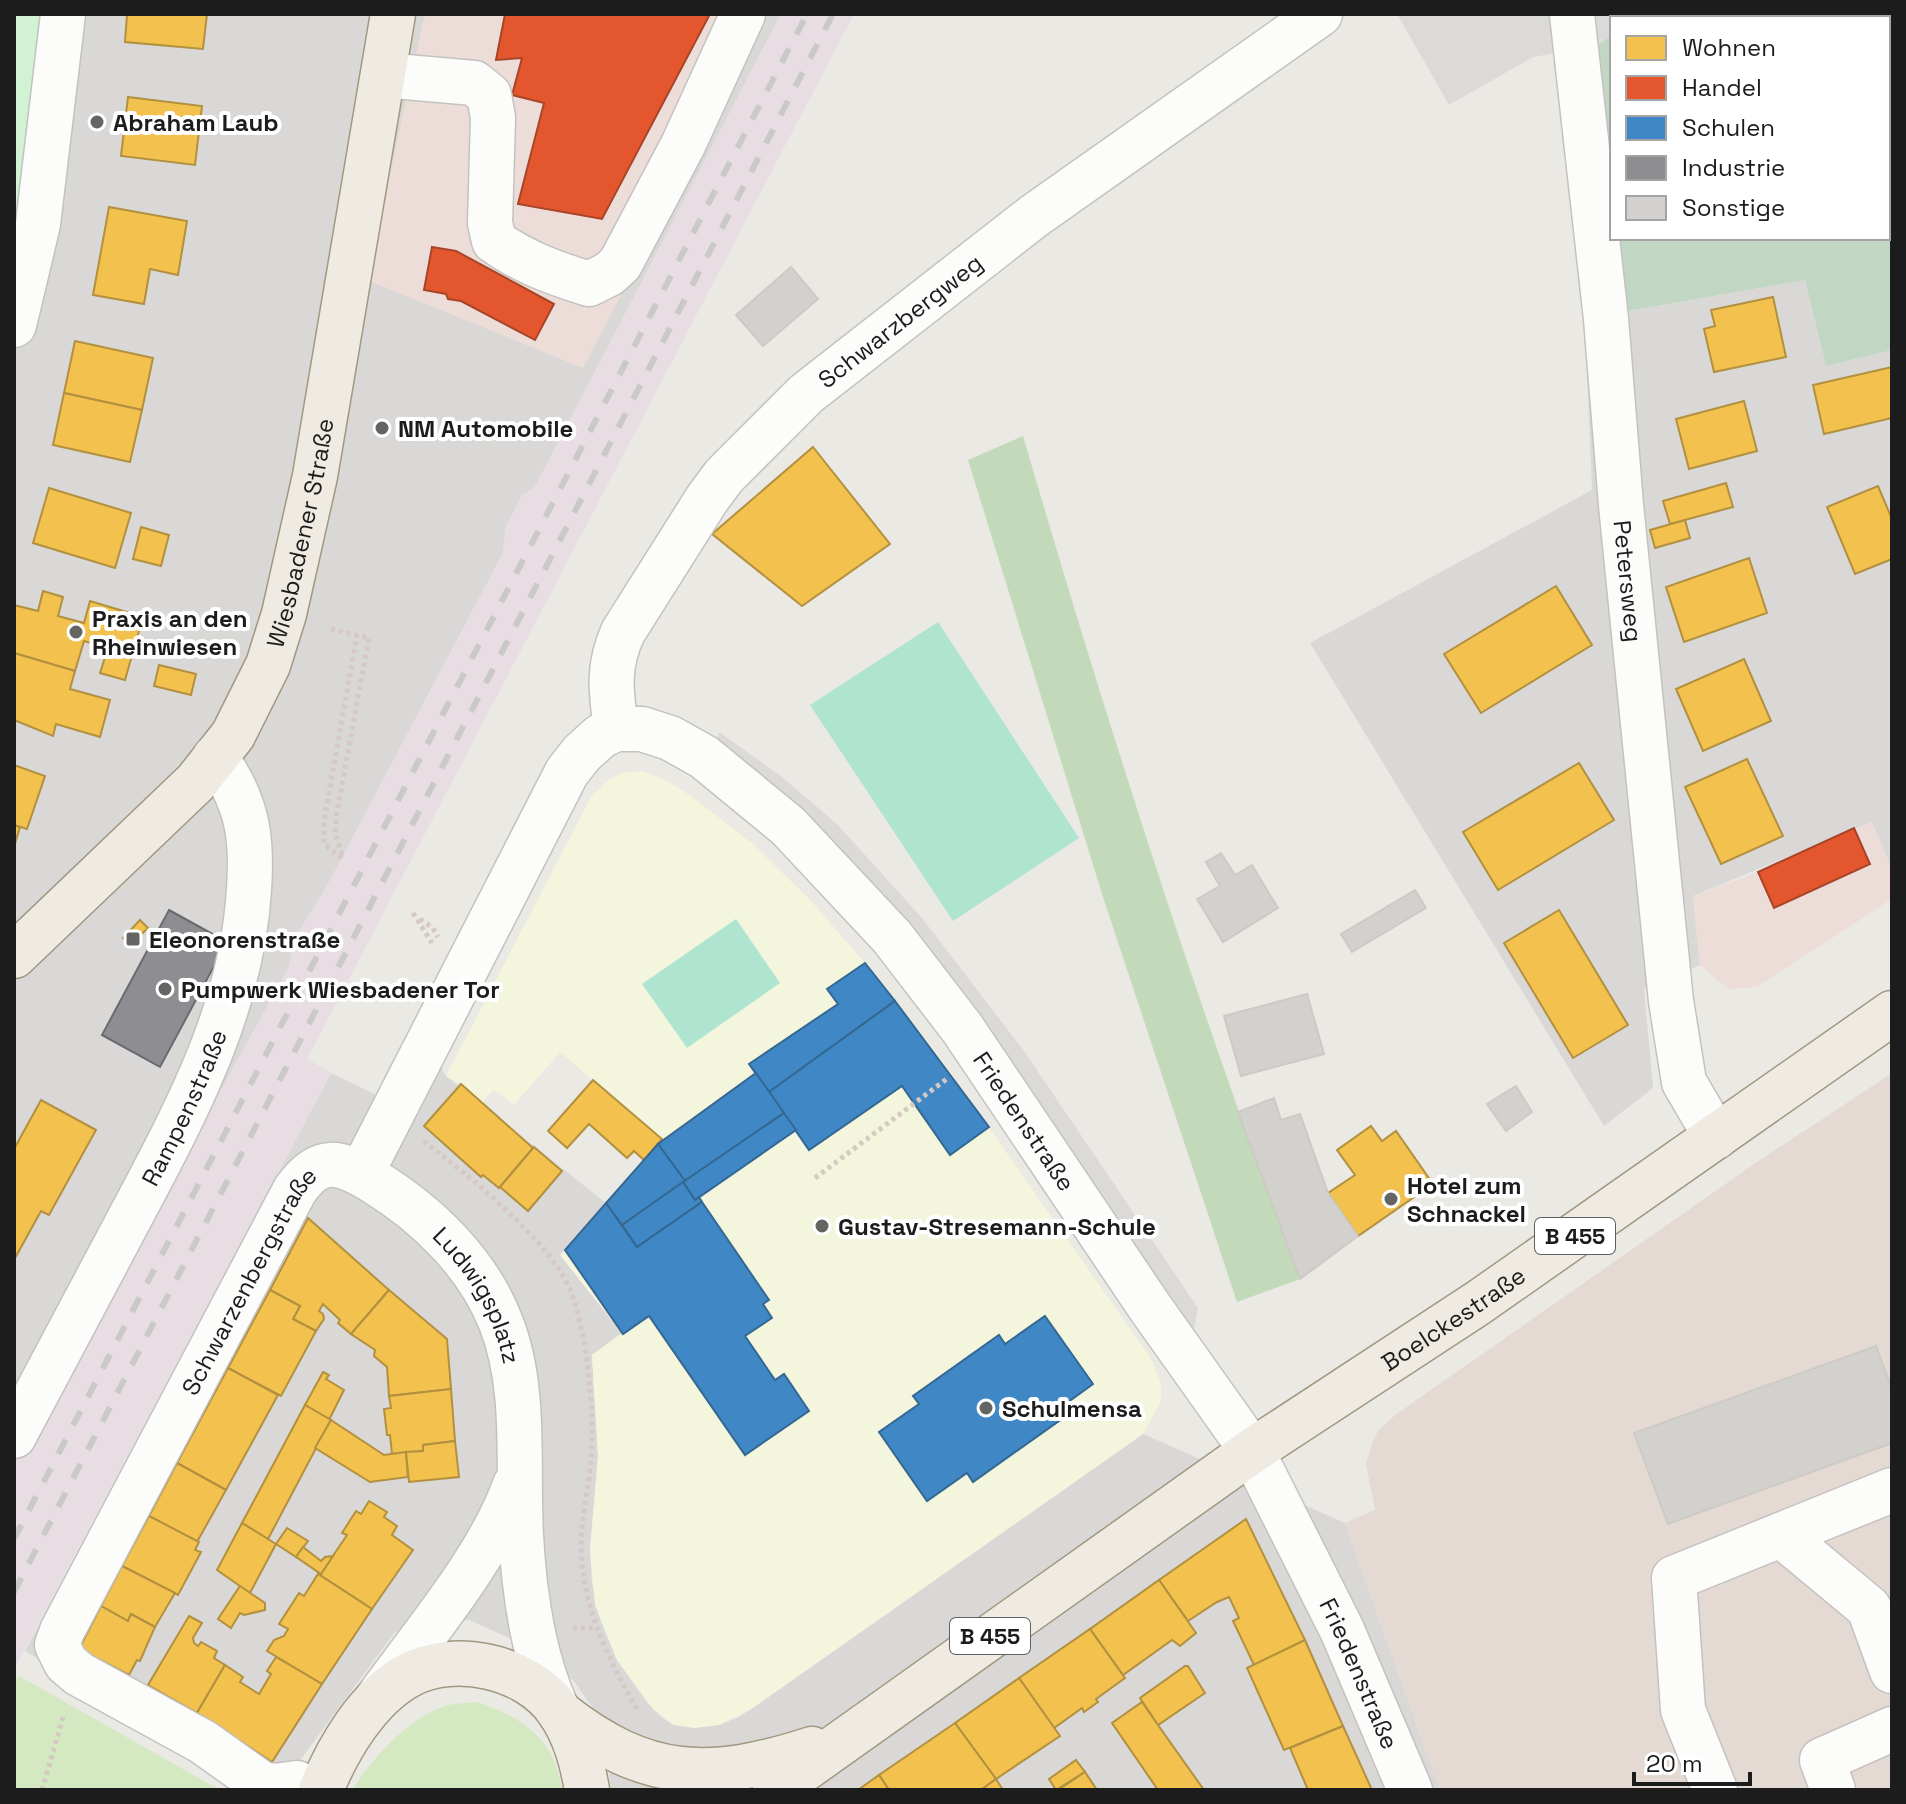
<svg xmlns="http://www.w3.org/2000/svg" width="1906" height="1804" font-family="'Space Grotesk',sans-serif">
	<rect width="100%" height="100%" fill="#eae9e4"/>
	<!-- residential -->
	<g fill="#d9d8d6">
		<polygon points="63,14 781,14 535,487 522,496 506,526 503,553 326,888 294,939 289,967 14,1465 14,325"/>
		<polygon points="1805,280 1826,366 1892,350 1892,870 1872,822 1693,896 1700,965 1644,989 1653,1088 1604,1126 1310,643 1592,490 1585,319"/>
		<polygon points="417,1028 446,1076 606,1203 560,1255 622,1333 592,1355 598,1456 590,1550 592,1583 601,1622 617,1660 646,1701 660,1716 673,1725 694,1728 719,1725 739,1717 1143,1434 1345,1523 1440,1790 611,1790 604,1725 574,1681 521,1643 469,1620 395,1632 295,1767 257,1790 25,1651 331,1073 383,1098"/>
	</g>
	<!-- commercial -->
	<g fill="#edddd8">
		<polygon points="425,14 768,14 583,368 367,280"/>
		<polygon points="1872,822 1892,870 1892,899 1757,987 1728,989 1700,965 1693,896 1758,872"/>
	</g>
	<!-- industrial -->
	<polygon fill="#e8dde3" points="781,14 854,14 307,1059 331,1073 14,1669 14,1465 289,967 294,939 326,888 503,553 506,526 522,496 535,487"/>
	<!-- education -->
	<polygon fill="#f4f5dd" points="643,771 667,781 691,796 754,845 812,902 865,963 940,1058 1152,1360 1161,1386 1161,1401 1143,1434 750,1710 719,1725 694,1728 673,1724 654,1710 617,1660 595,1605 590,1550 598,1456 592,1355 622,1333 560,1255 661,1139 560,1052 514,1105 500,1093 493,1090 482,1103 461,1084 446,1076 591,797 612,777 622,773"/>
	<!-- military -->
	<polygon fill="#e5dad3" points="1892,1073 1892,1790 1440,1790 1345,1523 1375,1510 1366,1464 1372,1443 1378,1431 1395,1415 1757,1162"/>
	<!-- grass -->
	<g fill="#d4e9c1">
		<polygon points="19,1676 220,1790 14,1790 14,1684"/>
		<path d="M477,1702C522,1717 555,1739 562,1790H352C373,1758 408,1718 445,1706C455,1703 467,1703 477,1702Z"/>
	</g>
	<!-- forest -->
	<path fill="#c2dab9" d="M1023,436C1106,720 1196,1002 1300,1279L1237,1302L1103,897L968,460Z"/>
	<!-- cemetery -->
	<g fill="#c2d6c4">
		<polygon points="1643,14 1892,14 1892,350 1826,366 1805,280 1623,312 1615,238 1888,238 1888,18 1637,18"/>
		<polygon points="1612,35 1612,205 1596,46"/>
	</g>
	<!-- park -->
	<polygon fill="#d1f2d3" points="14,14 63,14 14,325"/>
	<!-- pitch -->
	<g fill="#aee4d0">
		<polygon points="938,622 1079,838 953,921 810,705"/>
		<polygon points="736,919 780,983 687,1048 642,984"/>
	</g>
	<!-- parking -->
	<g fill="#dbdad8">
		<polygon points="1397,14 1643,14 1637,18 1612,18 1612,35 1596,46 1533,57 1449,105"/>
		<polygon points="719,732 782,777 837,824 922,918 1024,1051 1198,1308 1192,1343 1013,1082 713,756"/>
	</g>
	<!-- homes -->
	<g fill="#f2c14e" stroke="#b2903f" stroke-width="2">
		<polygon points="127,14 207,14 203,49 125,42"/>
		<polygon points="128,97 202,106 195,165 121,156"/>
		<polygon points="109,207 187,221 178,275 150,269 144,304 93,295"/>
		<polygon points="1773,297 1786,357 1714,372 1704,329 1715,326 1711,310"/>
		<polygon points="75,341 153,358 142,410 64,393"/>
		<polygon points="1892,367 1892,418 1824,434 1813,385"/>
		<polygon points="64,393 142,410 130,462 53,445"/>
		<polygon points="1744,401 1757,451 1689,469 1676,419"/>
		<polygon points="813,447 890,544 802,606 712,534"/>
		<polygon points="1726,483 1733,507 1670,524 1663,501"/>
		<polygon points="1878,486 1892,519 1892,559 1855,574 1827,507"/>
		<polygon points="49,488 131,513 115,568 33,543"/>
		<polygon points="1685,520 1690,538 1655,548 1650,530"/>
		<polygon points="141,527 169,535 161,566 133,559"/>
		<polygon points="1749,558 1767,613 1684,642 1666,587"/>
		<polygon points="1556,586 1592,645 1481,713 1444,654"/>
		<polygon points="43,591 63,597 58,616 84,623 90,601 143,617 125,680 100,673 108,648 84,641 75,671 14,653 14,605 38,611"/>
		<polygon points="14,653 75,671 70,689 110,700 100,737 56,724 53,736 14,720"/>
		<polygon points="1744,659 1771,721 1703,751 1676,689"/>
		<polygon points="159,665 196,674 191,695 154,686"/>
		<polygon points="1747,759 1783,836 1721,864 1685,787"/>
		<polygon points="1579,763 1614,820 1498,890 1463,832"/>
		<polygon points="14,765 45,776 27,829 14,825"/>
		<polygon points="14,825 20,827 14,847"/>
		<polygon points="1559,910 1628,1025 1573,1058 1504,943"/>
		<polygon points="140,920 148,928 130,945 123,938"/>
		<polygon points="593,1080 662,1139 644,1160 634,1151 627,1158 589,1124 567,1148 548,1131"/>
		<polygon points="461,1084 533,1148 499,1188 483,1175 481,1177 424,1126"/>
		<polygon points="41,1100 96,1130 49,1215 41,1211 14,1260 14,1149"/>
		<polygon points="1371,1126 1382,1141 1396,1131 1433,1184 1358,1236 1328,1193 1355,1175 1337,1150"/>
		<polygon points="534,1147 562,1171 528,1211 500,1187"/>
		<polygon points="308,1218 389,1290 351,1334 338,1323 340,1320 323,1304 319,1311 323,1314 324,1319 316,1331 293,1319 300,1306 270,1290"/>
		<polygon points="270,1290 300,1306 293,1319 316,1331 281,1396 228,1368"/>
		<polygon points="389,1290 447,1339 451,1389 389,1396 387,1367 374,1356 375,1350 351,1334"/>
		<polygon points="228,1368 278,1395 226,1490 177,1463"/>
		<polygon points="323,1372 329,1375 326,1379 344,1390 329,1420 305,1405"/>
		<polygon points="451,1389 455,1441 423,1445 423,1451 392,1454 390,1435 387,1435 384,1409 391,1408 389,1396"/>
		<polygon points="305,1405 331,1420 268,1539 242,1523"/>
		<polygon points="331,1420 384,1455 406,1452 408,1477 370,1482 315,1448"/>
		<polygon points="455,1441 459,1477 409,1482 406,1452 423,1451 423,1445"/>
		<polygon points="177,1463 226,1490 197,1542 149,1516"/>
		<polygon points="369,1501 387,1512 384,1517 397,1526 392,1535 413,1550 372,1609 320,1575 347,1535 342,1533 356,1511 361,1514"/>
		<polygon points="149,1516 199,1542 195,1550 201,1552 178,1595 122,1566"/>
		<polygon points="1246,1519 1305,1640 1254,1665 1233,1621 1239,1618 1229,1597 1217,1602 1188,1621 1159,1580"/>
		<polygon points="242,1523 276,1544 250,1593 217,1570"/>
		<polygon points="287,1528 308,1541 296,1557 276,1544"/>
		<polygon points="303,1547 321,1561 325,1557 333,1556 321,1574 296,1557"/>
		<polygon points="122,1566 175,1593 155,1627 131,1614 128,1621 101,1606"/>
		<polygon points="318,1574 372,1609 322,1684 267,1651 274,1640 284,1636 288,1629 279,1624 299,1593 304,1596"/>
		<polygon points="1159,1580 1196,1633 1180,1646 1172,1640 1123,1675 1090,1629"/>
		<polygon points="240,1586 265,1603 265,1610 244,1615 240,1613 231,1628 218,1619"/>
		<polygon points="101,1606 128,1621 131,1614 155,1627 140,1661 137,1660 129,1675 79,1649"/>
		<polygon points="189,1616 202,1623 193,1638 194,1643 198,1646 201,1642 217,1651 214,1658 225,1665 197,1713 148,1685"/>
		<polygon points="1090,1629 1125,1678 1096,1699 1098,1702 1084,1712 1082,1708 1054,1728 1019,1678"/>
		<polygon points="1305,1640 1343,1726 1284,1750 1247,1668"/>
		<polygon points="276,1657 322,1684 272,1762 197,1713 225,1665 243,1677 240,1682 259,1694 271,1674 267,1671"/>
		<polygon points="1185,1666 1188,1666 1205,1693 1158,1725 1140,1698"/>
		<polygon points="1019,1678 1060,1736 996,1779 955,1723"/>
		<polygon points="1142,1702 1158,1725 1204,1790 1158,1790 1112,1723"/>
		<polygon points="955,1723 996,1779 981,1790 889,1790 879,1775"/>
		<polygon points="1343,1726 1372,1790 1308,1790 1290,1748"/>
		<polygon points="1076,1760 1085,1772 1056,1790 1049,1779"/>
		<polygon points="1085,1772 1097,1790 1058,1790"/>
		<polygon points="879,1775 889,1790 858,1790"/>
		<polygon points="996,1779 1003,1790 981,1790"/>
	</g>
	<!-- shops -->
	<g fill="#e4572e" stroke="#a84529" stroke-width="2">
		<polygon points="505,14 710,14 602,219 518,204 544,103 512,95 522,58 496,60"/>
		<polygon points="432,247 456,251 554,304 535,340 461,301 448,299 446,294 424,290"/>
		<polygon points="1854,828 1870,864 1774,908 1758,872"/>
	</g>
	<!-- schools -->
	<g fill="#3f88c5" stroke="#346892" stroke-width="2">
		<polygon points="865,963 895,1001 769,1092 749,1064 838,1004 827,989"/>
		<polygon points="895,1001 989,1127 950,1155 902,1086 809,1150 769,1092"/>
		<polygon points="756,1073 784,1113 685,1181 658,1144"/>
		<polygon points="784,1113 796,1130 695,1200 683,1182"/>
		<polygon points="658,1144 685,1181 622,1225 606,1203"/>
		<polygon points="683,1182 695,1200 699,1197 702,1202 637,1247 622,1225"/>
		<polygon points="702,1202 769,1300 763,1304 772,1318 745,1336 775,1380 784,1374 809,1411 745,1455 649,1316 623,1334 565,1250 606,1203 637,1247"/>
		<polygon points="1045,1316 1093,1384 1053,1413 1059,1421 973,1482 967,1473 927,1501 879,1432 919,1404 913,1396 999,1335 1005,1344"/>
	</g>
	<!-- industry -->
	<polygon fill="#8d8d92" stroke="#6b6b6f" stroke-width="2" points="169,910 227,942 160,1067 102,1035"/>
	<!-- building -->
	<g fill="#d2d1cd" stroke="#cdcac5" stroke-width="2">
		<polygon points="791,267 818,299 763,346 736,315"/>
		<polygon points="1221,853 1235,875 1252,865 1278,908 1223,942 1197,899 1220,886 1206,862"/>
		<polygon points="1415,890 1426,908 1352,952 1341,934"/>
		<polygon points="1307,994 1324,1054 1241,1076 1224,1016"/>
		<polygon points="1516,1086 1532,1112 1506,1131 1487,1104"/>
		<polygon points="1274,1098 1281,1120 1300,1114 1328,1193 1358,1236 1300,1279 1238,1112"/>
		<polygon points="1876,1346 1892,1389 1892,1443 1668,1524 1634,1433"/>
	</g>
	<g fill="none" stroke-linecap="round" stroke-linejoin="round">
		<!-- minor casing -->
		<g stroke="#c3c2c0" stroke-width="47">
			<g id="minor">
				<path id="s1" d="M1572,14L1606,319L1621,505L1671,1001L1684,1082L1716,1137"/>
				<path d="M383,75L474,83L489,95L493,118L490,223L494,241C523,262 554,273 589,284L609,274L620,264L683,145L743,14"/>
				<polyline points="14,325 38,224 63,14"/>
				<path id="s2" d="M616,729C611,692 607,667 623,632L707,499L724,476L806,394L1034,216L1320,14"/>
				<path id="s3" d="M361,1174L567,772L582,753L601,736L616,729H642L670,738L704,757L788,826L892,937L962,1028L1149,1306L1252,1451L1342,1630L1410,1790"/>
				<path id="s4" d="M14,1436C51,1366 88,1296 125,1227C182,1119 242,1013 249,889C251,861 251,831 241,805C235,787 226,772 215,757"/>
				<polyline points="1781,1535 1869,1608 1892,1671"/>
				<path d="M377,1699C424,1633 488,1560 515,1485"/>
				<path id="s5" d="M297,1783L275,1786L262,1784L203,1742L79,1674L66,1663L57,1645L62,1631L295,1190C320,1155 339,1161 373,1181C427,1214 478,1263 501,1323C527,1389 517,1466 521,1535C524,1592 533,1655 556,1707"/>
				<polyline points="1715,1790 1683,1710 1674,1578 1892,1490"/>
				<polyline points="1833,1790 1822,1760 1892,1729"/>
			</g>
		</g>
		<!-- major casing -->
		<g stroke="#a09881" stroke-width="47">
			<g id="major">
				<path id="s6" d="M14,956L196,782L233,735L268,665L284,614L315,476L393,14"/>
				<path d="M560,1713C646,1781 710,1782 812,1749"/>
				<path d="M321,1790C338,1748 368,1697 409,1675C455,1651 527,1666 558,1710C575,1734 582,1761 587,1790"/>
				<path id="s7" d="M775,1790L1252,1451L1478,1303L1892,1013"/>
			</g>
		</g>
		<!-- path -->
		<g stroke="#d6c8c3" stroke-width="5" stroke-dasharray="4 4" stroke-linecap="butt">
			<polyline points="1711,14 1712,18"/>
			<polyline points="1863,14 1863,18"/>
			<polyline points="1888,29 1892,28"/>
			<polyline points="1888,117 1892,116"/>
			<polyline points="1888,193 1892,193"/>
			<polyline points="331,629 369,638 337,812 335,833 343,858"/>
			<polyline points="342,858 324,844 324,821 357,635"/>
			<polyline points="413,913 432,943"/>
			<polyline points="420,919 433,928 438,937"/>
			<path d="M424,1141C467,1175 546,1237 569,1287C587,1328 595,1415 591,1460C589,1487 581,1519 581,1545C582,1606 607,1657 637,1709"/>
			<polyline points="815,1178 948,1078"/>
			<polyline points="573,1628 596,1628"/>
			<polyline points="42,1790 64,1714"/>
		</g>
		<!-- minor -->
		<use href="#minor" stroke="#fcfcfb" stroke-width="44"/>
		<!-- major -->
		<use href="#major" stroke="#f0ebe2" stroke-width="44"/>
		<!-- rail -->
		<g stroke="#c9c9c8" stroke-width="6" stroke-dasharray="16 16" stroke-linecap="butt">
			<polyline points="14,1539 807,14"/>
			<polyline points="14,1592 833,14"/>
		</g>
	</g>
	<!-- markers -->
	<g fill="#646462" stroke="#fff" stroke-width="3">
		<circle cx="97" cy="122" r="8"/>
		<circle cx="382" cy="428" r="8"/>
		<circle cx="76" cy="632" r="8"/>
		<rect x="125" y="931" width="16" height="16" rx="4"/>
		<circle cx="165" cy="989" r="8"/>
		<circle cx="1391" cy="1199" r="8"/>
		<circle cx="822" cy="1226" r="8"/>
		<circle cx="986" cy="1408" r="8"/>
	</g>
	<g text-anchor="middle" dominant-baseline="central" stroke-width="8" stroke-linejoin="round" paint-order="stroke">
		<!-- shield labels -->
		<g fill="#fff" stroke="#606060" stroke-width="2">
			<rect x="1535" y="1218" width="80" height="36" rx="6"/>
			<rect x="950" y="1618" width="80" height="36" rx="6"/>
		</g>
		<g font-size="22" font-weight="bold" fill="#1c1c1c">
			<text x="1575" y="1236">B 455</text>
			<text x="990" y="1636">B 455</text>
		</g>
		<!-- poi labels -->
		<g font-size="24" font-weight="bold" fill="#1c1c1c" stroke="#fff" text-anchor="start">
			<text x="113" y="122">Abraham Laub</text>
			<text x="398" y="428">NM Automobile</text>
			<text x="92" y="618">Praxis an den<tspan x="92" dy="28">Rheinwiesen</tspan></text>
			<text x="149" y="939">Eleonorenstraße</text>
			<text x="181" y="989">Pumpwerk Wiesbadener Tor</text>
			<text x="1407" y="1185">Hotel zum<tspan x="1407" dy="28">Schnackel</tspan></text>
			<text x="838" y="1226">Gustav-Stresemann-Schule</text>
			<text x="1002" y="1408">Schulmensa</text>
		</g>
		<!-- street labels -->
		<g font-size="24" fill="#1c1c1c" stroke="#fff">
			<text stroke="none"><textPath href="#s2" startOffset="520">Schwarzbergweg</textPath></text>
			<text stroke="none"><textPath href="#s6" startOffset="526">Wiesbadener Straße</textPath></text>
			<text stroke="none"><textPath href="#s1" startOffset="570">Petersweg</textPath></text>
			<text stroke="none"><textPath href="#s4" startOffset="370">Rampenstraße</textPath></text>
			<text stroke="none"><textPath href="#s3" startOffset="1100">Friedenstraße</textPath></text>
			<text stroke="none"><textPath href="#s5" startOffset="698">Schwarzenbergstraße</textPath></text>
			<text stroke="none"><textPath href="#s5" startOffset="1050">Ludwigsplatz</textPath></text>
			<text stroke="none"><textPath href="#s7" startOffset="826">Boelckestraße</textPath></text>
			<text stroke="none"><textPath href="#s3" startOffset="1748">Friedenstraße</textPath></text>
		</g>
	</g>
	<!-- border -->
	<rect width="1906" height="1804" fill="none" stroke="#1c1c1c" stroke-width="32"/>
	<!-- legend -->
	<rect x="1610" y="16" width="280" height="224" fill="#ffffff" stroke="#a4a4a4" stroke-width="2"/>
	<rect x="1626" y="36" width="40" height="24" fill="#f2c14e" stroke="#a4a4a4" stroke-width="2"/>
	<text x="1682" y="56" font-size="24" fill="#1c1c1c">Wohnen</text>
	<rect x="1626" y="76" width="40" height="24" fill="#e4572e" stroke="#a4a4a4" stroke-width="2"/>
	<text x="1682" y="96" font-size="24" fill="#1c1c1c">Handel</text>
	<rect x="1626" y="116" width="40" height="24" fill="#3f88c5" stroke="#a4a4a4" stroke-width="2"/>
	<text x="1682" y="136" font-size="24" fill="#1c1c1c">Schulen</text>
	<rect x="1626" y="156" width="40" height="24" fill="#8d8d92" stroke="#a4a4a4" stroke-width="2"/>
	<text x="1682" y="176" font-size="24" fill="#1c1c1c">Industrie</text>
	<rect x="1626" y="196" width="40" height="24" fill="#d2d1cd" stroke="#a4a4a4" stroke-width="2"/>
	<text x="1682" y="216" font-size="24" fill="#1c1c1c">Sonstige</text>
	<!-- scale -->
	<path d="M1634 1772v12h116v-12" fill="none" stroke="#1c1c1c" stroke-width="4"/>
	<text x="1646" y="1772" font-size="24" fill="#1c1c1c" stroke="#ffffff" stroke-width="6" paint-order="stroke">20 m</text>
</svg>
